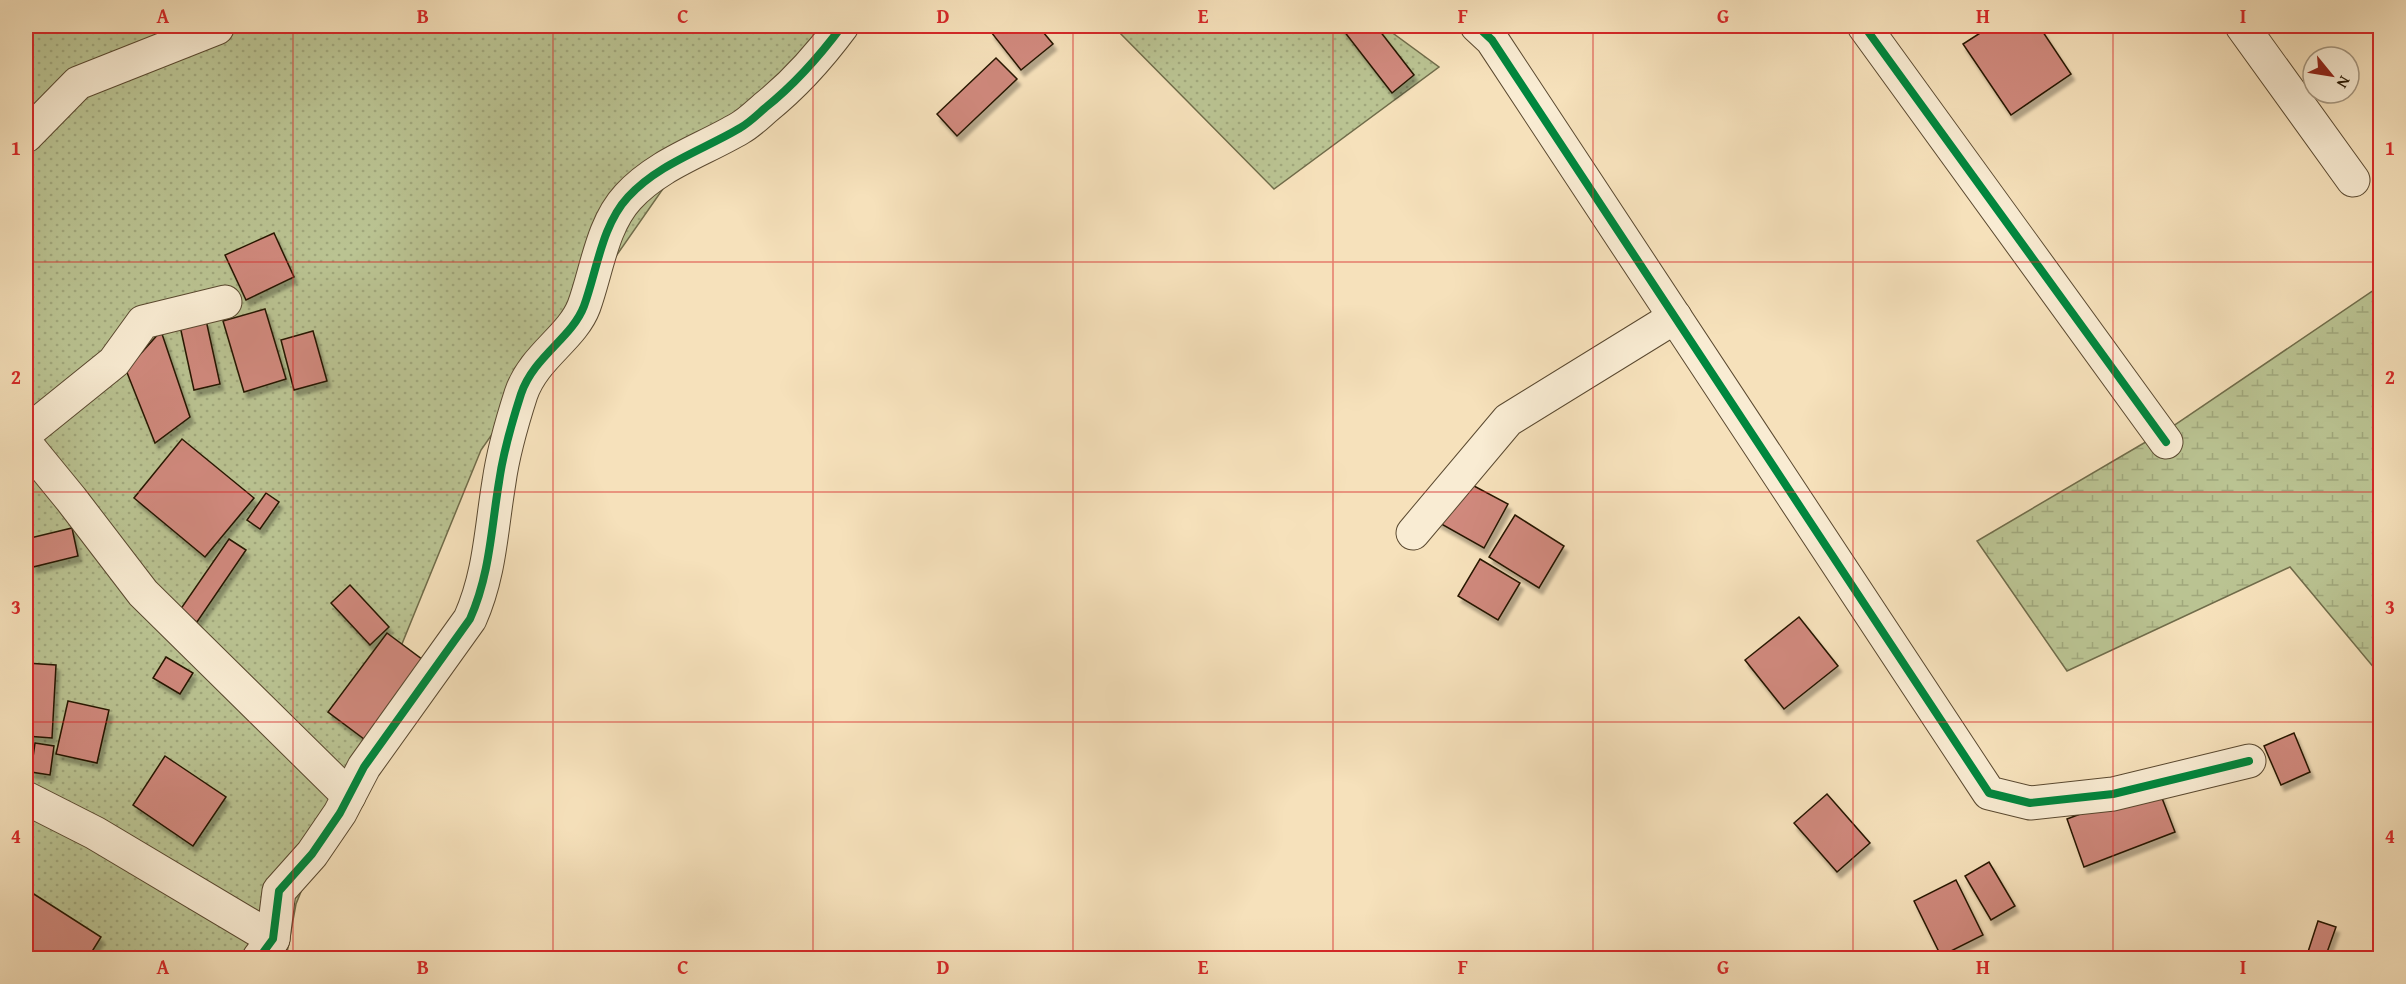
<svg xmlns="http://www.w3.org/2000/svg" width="2406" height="984" font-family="'Gentium Book Plus',serif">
	<defs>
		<pattern id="grass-dots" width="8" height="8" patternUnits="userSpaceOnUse" patternTransform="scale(1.5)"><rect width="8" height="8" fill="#bac392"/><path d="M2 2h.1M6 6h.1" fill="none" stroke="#a0a77c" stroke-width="1.8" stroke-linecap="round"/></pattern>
		<pattern id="wetland-marsh" width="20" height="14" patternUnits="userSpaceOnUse" patternTransform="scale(1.5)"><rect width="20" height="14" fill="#bac392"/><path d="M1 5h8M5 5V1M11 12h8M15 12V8" fill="none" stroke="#a0a77c"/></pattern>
		<filter id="shadow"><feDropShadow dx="3.5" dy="6" stdDeviation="1.5" flood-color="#0004"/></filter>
	</defs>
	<rect width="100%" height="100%" fill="#f6e1bb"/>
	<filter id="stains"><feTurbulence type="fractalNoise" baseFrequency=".00333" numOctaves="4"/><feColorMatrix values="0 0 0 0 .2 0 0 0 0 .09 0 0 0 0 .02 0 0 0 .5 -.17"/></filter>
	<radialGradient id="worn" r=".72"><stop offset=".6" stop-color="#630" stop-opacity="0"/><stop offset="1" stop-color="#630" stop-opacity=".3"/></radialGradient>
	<!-- grass -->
	<g fill="url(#grass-dots)" stroke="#706c4a" stroke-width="1.5">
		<polygon points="26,26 835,26 683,160 481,450 296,904 286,958 26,958"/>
		<polygon points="1113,26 1383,26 1439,67 1274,189"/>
	</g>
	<!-- wetland -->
	<polygon fill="url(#wetland-marsh)" stroke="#706c4a" stroke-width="1.5" points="2380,286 2380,675 2290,567 2067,671 1977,541 2173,426"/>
	<!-- building -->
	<g fill="#d0897d" stroke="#261601" stroke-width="1.5" filter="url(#shadow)">
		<polygon points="999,26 1038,26 1053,44 1021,70 991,32"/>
		<polygon points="1340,26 1376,26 1414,75 1392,93"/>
		<polygon points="1991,26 2039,26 2071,74 2011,115 1963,44"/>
		<polygon points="996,58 1017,79 957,136 937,114"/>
		<polygon points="274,233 294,277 246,300 225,255"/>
		<polygon points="265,309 286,379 244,392 223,321"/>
		<polygon points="206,320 220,384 194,390 180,326"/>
		<polygon points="161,331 190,417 155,443 126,370"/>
		<polygon points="313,331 327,381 294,390 281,340"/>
		<polygon points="182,439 254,498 205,557 134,498"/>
		<polygon points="1459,478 1508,504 1484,548 1436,521"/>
		<polygon points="266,493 279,502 260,529 247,520"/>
		<polygon points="1515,515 1564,546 1539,588 1489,557"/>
		<polygon points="72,528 78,556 33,567 26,539"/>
		<polygon points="229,539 246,550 197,622 180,610"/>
		<polygon points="1480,559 1520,583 1498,620 1458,596"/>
		<polygon points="350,585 389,627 370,645 331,603"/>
		<polygon points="1799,617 1838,666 1784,709 1745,660"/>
		<polygon points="387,633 423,660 364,739 328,712"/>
		<polygon points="166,657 193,673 180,694 153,678"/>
		<polygon points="26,663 56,665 52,738 26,736"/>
		<polygon points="68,701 109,710 97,763 56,754"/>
		<polygon points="2294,733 2310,772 2281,785 2264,746"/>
		<polygon points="35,743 54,746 50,775 31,772"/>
		<polygon points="165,756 226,797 193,846 133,805"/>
		<polygon points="2157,785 2175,832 2084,867 2067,819"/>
		<polygon points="1827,794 1870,843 1837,872 1794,823"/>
		<polygon points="1989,862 2015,906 1991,920 1965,876"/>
		<polygon points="1956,880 1983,935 1941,956 1914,901"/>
		<polygon points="26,889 101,937 88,958 36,958 26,952"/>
		<polygon points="2318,921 2336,927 2325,958 2306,958"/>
	</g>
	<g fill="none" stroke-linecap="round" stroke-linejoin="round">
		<!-- minor casing -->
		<g stroke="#5a4930" stroke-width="35">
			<g id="minor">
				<polyline points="1477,26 1492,40 1989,793 2030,803 2113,794 2249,761"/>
				<polyline points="1864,26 2166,442"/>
				<polyline points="2242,26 2353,180"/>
				<polyline points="26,136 78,83 217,28"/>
				<polyline points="26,433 114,362 143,322 225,302"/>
				<polyline points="26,444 71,499 143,593 349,796"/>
				<polyline points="1413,533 1508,420 1675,317"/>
				<polyline points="26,798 95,833 273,939"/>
				<path d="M259,958L273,939L279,891L312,854L340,813L364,767L470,619C490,574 491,530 499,482C503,453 512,422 521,394C534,356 572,338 584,306C597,270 602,225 628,197C658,164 703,150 740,128C749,123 757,115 765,108C795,84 819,57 842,26"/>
			</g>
		</g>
		<!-- minor -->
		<use href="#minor" stroke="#f9ecd3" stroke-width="33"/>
		<!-- cycleway casing -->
		<g stroke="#f9ecd3" stroke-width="11">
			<g id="cycleway">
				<polyline points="1477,26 1492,40 1989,793 2030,803 2113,794 2249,761"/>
				<polyline points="1864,26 2166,442"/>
				<path d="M259,958L273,939L279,891L312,854L340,813L364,767L470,619C490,574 491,530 499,482C503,453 512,422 521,394C534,356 572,338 584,306C597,270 602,225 628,197C658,164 703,150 740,128C749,123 757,115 765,108C795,84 819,57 842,26"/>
			</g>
		</g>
		<!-- cycleway -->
		<use href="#cycleway" stroke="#00873e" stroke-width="8"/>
	</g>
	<!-- grid -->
	<path fill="none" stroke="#d62828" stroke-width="1.5" stroke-opacity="0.55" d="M293,26V958M553,26V958M813,26V958M1073,26V958M1333,26V958M1593,26V958M1853,26V958M2113,26V958M26,262H2380M26,492H2380M26,722H2380"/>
	<!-- margin -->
	<rect width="2406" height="984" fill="none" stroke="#f6e1bb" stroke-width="66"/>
	<!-- north arrow -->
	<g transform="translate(2331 75) rotate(120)"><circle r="28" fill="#f9ecd3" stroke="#a5967f" stroke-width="1.5"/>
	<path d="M0-4.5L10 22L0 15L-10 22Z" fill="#8f2418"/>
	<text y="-9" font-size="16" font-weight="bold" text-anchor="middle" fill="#261601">N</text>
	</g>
	<rect x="33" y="33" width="2340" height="918" fill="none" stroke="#d62828" stroke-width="2"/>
	<g font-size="20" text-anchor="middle" font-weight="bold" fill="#d62828">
		<text x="163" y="23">A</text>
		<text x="423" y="23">B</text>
		<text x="683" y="23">C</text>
		<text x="943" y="23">D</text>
		<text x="1203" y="23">E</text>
		<text x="1463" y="23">F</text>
		<text x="1723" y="23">G</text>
		<text x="1983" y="23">H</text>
		<text x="2243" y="23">I</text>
		<text x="16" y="155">1</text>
		<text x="2390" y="155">1</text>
		<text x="16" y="384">2</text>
		<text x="2390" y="384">2</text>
		<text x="16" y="614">3</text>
		<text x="2390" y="614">3</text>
		<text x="16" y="843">4</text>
		<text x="2390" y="843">4</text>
		<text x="163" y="974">A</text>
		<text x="423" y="974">B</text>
		<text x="683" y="974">C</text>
		<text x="943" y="974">D</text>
		<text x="1203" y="974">E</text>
		<text x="1463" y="974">F</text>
		<text x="1723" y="974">G</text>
		<text x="1983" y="974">H</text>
		<text x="2243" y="974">I</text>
	</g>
	<rect width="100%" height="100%" filter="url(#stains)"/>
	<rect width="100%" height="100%" fill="url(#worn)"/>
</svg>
